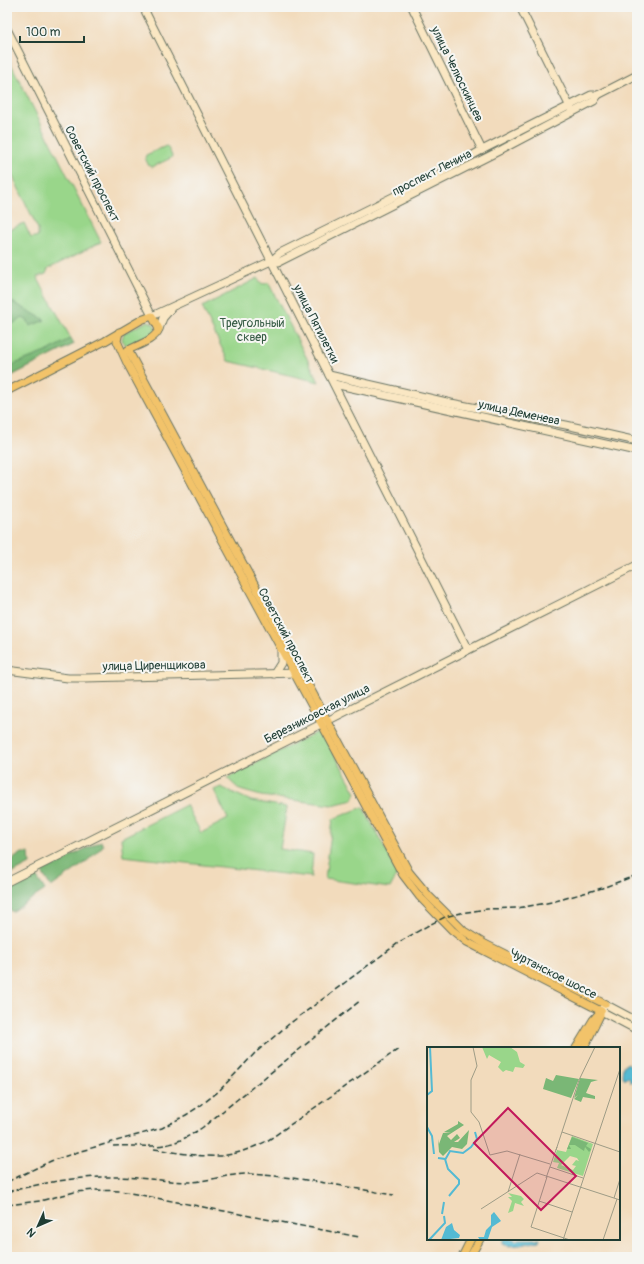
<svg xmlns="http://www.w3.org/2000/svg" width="644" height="1264" font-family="Pangolin,sans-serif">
	<rect width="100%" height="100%" fill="#f6f6f2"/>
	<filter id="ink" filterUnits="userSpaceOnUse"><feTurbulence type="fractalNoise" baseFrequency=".025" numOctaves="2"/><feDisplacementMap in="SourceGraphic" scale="8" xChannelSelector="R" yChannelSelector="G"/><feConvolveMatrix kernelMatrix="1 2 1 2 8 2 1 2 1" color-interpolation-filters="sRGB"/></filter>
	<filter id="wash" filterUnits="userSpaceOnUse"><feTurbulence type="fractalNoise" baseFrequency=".012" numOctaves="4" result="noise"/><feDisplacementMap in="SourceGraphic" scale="16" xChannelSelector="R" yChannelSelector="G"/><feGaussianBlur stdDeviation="0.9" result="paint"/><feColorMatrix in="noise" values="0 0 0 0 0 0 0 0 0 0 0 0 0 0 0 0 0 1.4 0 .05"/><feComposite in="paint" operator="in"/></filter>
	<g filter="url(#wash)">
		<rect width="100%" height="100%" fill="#f2dbbc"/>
		<!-- green -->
		<g fill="#99d68a" stroke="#5c8a5f">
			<polygon points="7,56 101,242 48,269 46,274 37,277 74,344 7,378 7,231 24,223 31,238 38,236 38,229 7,164"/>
			<polygon points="166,146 168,147 172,156 171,158 152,167 149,166 145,158 146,155"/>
			<polygon points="258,278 260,283 266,284 268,282 319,382 228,361 202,307"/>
			<polygon points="148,321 154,324 156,331 153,335 129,346 124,344 122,339 124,333"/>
			<polygon points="321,730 356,793 353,800 332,805 261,796 240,790 227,778"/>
			<polygon points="221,787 251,801 287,807 280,849 313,854 311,877 123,856 121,838 186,805 201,833 228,819 214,790"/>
			<polygon points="363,807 398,873 390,888 325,879 333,819"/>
		</g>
		<!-- forest -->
		<g fill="#7ab776" stroke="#4c7a55">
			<polygon points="7,299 45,320 30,326 28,321 23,318 7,327"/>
			<polygon points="71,338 74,344 7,378 7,367 48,351"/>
			<polygon points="101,841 103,846 85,863 51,887 41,871"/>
			<polygon points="22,853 29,853 30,864 13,873 10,868 10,861"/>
			<polygon points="36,876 45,890 12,912 7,906 7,890"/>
		</g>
		<!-- water -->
		<g fill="#54bad3" stroke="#3a7c84">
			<polygon points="628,1063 637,1073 637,1079 631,1082 629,1077 626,1077 625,1079 622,1075 623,1066"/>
			<path d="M503,1239H514L516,1241L518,1239H540L539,1241C530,1242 510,1249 502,1244V1241Z"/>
		</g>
	</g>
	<g filter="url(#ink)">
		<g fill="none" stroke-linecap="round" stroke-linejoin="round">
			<!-- secondary casing -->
			<g stroke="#697464" stroke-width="9">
				<g id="secondary">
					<polyline points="143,7 468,650"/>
					<polyline points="412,7 482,150"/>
					<polyline points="520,7 571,109"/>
					<polyline points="7,29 152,316 271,261 280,253 437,175 482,150 591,95 598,95 637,75"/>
					<polyline points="271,261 279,262 499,151 594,101 598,95"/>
					<polyline points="159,329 163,318 170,310"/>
					<polyline points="329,375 451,403 566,425 637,441"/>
					<polyline points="334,384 637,451"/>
					<polyline points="7,670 68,678 84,678 298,673"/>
					<polyline points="274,674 281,663 281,650"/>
					<polyline points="7,882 637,565"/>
					<polyline points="637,1021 605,1004 601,1011 637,1030"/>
				</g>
			</g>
			<!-- primary casing -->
			<g stroke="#697464" stroke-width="9">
				<g id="primary">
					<polyline points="119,332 117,341 127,363 403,875 419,896 452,930 467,942 601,1011"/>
					<polyline points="128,350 409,872 429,896 464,931 485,944 605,1004"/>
					<path d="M7,391L105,341L141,320L152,316L159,329C155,340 138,345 128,350"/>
					<polyline points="576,1048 593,1020 601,1011"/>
					<polyline points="584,1048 600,1015"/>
					<polyline points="462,1257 471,1239"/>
					<polyline points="470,1257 480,1239"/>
				</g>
			</g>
			<!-- secondary -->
			<use href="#secondary" stroke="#fae7c3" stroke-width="7"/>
			<!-- primary -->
			<use href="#primary" stroke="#f2c36a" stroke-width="7"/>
			<!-- rail -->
			<g stroke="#1f3d34" stroke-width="1.5" stroke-dasharray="6 3" stroke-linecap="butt">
				<path d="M113,1146C131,1145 151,1148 169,1144C181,1141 193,1134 203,1127L361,1000"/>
				<path d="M154,1149C175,1152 198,1157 219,1156C236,1155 252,1148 267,1141L400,1048"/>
				<polyline points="7,1182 51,1161 81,1151 162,1128 186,1115 200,1106 219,1091 255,1053 289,1024 401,941 429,925 445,917 461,913 487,909 518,908 552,902 602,888 637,875"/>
				<path d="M7,1192C42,1183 78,1176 115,1177C139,1177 163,1181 187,1182C207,1182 227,1174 247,1174C296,1176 345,1187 394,1195"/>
				<polyline points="7,1205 40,1201 75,1192 95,1190 120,1191 359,1237"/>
			</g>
		</g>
	</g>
	<g text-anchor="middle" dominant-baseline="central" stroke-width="4" stroke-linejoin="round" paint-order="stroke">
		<!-- street labels -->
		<g font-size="12" fill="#1f3d34" stroke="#f6f6f2">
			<text transform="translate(457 74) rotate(64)">улица Челюскинцев</text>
			<text transform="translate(432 173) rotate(-27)">проспект Ленина</text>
			<text transform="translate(92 174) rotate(63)">Советский проспект</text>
			<text transform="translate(316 324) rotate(63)">улица Пятилетки</text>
			<text transform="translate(519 413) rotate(12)">улица Деменева</text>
			<text transform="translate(286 636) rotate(62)">Советский проспект</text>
			<text transform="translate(154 666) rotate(-1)">улица Циренщикова</text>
			<text transform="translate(317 714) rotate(-27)">Березниковская улица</text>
			<text transform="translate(553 974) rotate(27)">Чуртанское шоссе</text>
		</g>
		<!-- park labels -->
		<g font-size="12" fill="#375c45" stroke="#f6f6f2">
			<text x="252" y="323">Треугольный<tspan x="252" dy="14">сквер</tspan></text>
		</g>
	</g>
	<!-- overview -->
	<g transform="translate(427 1047)">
		<rect width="193" height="193" fill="#f2dbbc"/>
		<path d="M55,0H83L90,5L93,15L98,18L96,21L88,20L86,25L79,23L76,25L71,20L74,15L62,8L60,12ZM145,89L166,97L156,129L130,121L132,116L126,115L130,103L139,105ZM143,109L150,111L152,114L149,113L145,118L149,119L146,123L134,118ZM81,146L94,149L97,152L94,155L97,159L88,156L86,164L81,166L85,154L81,150H85Z" fill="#99d68a" fill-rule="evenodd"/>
		<path d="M129,28L152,32L144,51L116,42L119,31L126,34ZM153,31L171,33L164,35L159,46L168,49V52L156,50L154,55L147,52L151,48L147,51ZM31,74L37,78L20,89L24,93L30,87L33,91L27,95H31L42,83L40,97L35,102L25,100L16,109L12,105L11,92L12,97L16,86L24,85H17L31,77ZM145,90L161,96L159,99L164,102L163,104L162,105L158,100L157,104L148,98H142L144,102H140Z" fill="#7ab776"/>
		<path d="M67,165L74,174L65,180L61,192L53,193L51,190H57L59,183L64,178V168ZM25,176L27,183L33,188L32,191L14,193L19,180Z" fill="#54bad3"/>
		<path fill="none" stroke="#54bad3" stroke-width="2" d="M0,48L5,44L3,0M0,80L5,89L7,107M11,111L18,112L21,122L32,133V137L22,149M18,113L23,104L36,106L44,100L50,92L48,85M15,167L17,155M2,193L18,176L17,169"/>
		<path fill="none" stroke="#9e9c86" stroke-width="1" d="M46,0L50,19L44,33V65L52,75L63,108L80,104L123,117M135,85L193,105M129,103L152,33L168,0M123,120L156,131M120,130L104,180L143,193M119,131L130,100M81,145L93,107M187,151L193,132M112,154L145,165M54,162L110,126L193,153M136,193L193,22M176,193L190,152"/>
		<path fill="#c2185b" fill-opacity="0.15" stroke="#c2185b" stroke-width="2" d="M81,61L149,129L114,163L47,96Z"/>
		<rect width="193" height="193" fill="none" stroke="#1f3d34" stroke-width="2"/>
	</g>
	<!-- margin -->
	<rect width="644" height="1264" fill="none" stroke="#f6f6f2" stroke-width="24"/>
	<!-- north arrow -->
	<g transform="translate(38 1226) rotate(225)" stroke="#f6f6f2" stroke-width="3" paint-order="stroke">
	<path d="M0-3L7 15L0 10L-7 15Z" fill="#1f3d34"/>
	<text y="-6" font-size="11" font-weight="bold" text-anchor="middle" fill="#1f3d34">N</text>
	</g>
	<!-- scale -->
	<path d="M20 36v6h64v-6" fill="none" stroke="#1f3d34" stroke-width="2"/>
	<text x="26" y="36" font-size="12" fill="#1f3d34" stroke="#f6f6f2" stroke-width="3" paint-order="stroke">100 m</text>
</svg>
